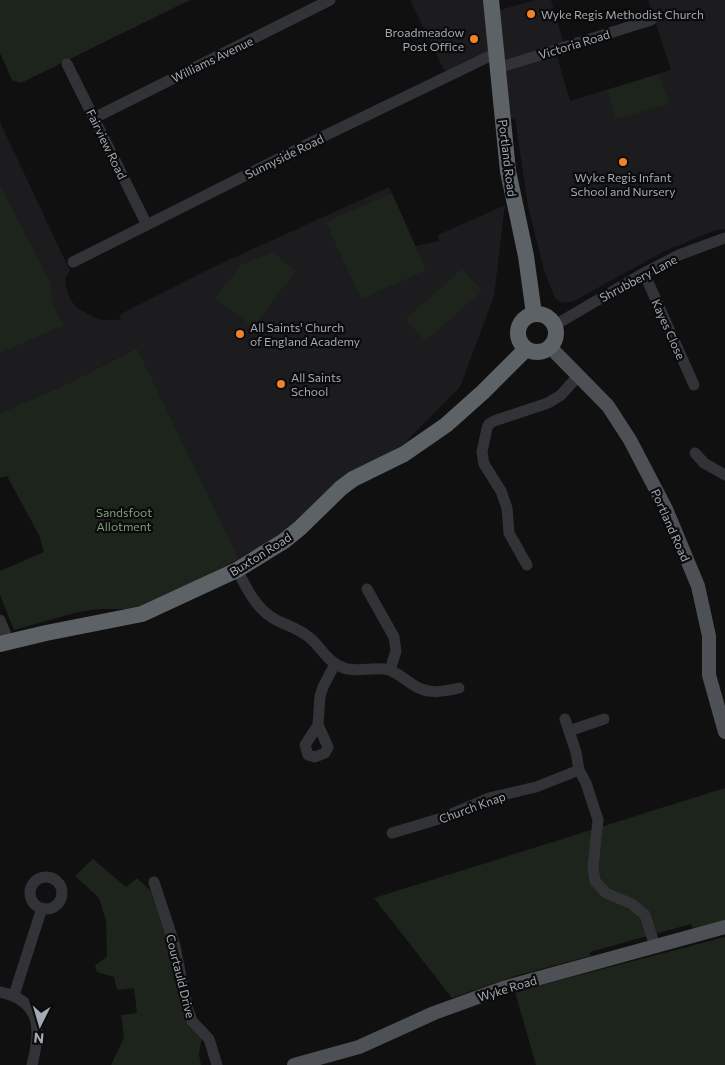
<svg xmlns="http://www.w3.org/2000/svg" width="725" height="1065" font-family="Commissioner,sans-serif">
	<rect width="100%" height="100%" fill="#101011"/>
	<!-- built -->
	<g fill="#1c1c1e">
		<polygon points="410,0 489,0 497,51 448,72 443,68"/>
		<polygon points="535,0 551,0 565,47 555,50 570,101 671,70 648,0 725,0 725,229 713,231 665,251 574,301 562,303 555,298 544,271 528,206 515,118 506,120 493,12"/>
		<polygon points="0,122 70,271 66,277 65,284 70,299 76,307 95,318 102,320 121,320 119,315 209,269 389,187 415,246 439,241 438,235 505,205 494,296 460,387 405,443 350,477 280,536 239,559 137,348 71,382 0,413"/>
	</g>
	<!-- green -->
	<g fill="#1d241c">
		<polygon points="0,0 190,0 21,83 12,80 0,53"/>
		<polygon points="659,74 669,104 616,119 607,90"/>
		<path d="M0,185L50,282C51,301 54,310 64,325L0,353Z"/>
		<polygon points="392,193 426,270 361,299 326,222"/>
		<polygon points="272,252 296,271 253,327 215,298 241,265"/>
		<polygon points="462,269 482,291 425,341 406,319"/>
		<polygon points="137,348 239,559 140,609 100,609 78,612 14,630 0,595 0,571 44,552 39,535 7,476 0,478 0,413 71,382"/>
		<polygon points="725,788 725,921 693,928 691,924 590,952 590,956 515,976 452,998 374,898"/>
		<polygon points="93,859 126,887 137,878 155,895 202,1036 199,1054 201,1065 111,1065 124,1038 121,1015 137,1013 134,988 117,990 114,977 97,972 95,965 107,957 106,920 99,898 75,876"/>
		<polygon points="725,937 725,1065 536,1065 515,992"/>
	</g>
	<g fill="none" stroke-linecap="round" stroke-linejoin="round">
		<!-- minor -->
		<g stroke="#313336" stroke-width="11">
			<polyline points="67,64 147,225"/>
			<polyline points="498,68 651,20"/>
			<polyline points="94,118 330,0"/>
			<polyline points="73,262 322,137 496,53"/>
			<polyline points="644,273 694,385"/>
			<polyline points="555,325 644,273 679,255 725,238"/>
			<polyline points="695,453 704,463 725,475"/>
			<polyline points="527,565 509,533 507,508 501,491 484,464 482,452 487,428 489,424 494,421 548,403 561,395 578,376"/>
			<path d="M237,570C247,589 256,609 276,620C288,626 300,629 310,638C322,648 327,662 344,668C359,673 374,666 389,670C398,673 404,679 412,684C427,695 442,692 459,688"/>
			<polyline points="367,589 394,637 396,651 390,670"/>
			<polyline points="0,620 9,642"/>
			<polyline points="565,719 576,752 579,770 586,783 598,820 593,867 595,881 606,893 632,904 645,915 655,946"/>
			<polygon points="318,725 328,747 325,753 315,757 308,755 305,745"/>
			<polyline points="318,725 320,696 323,687 335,664"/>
			<polyline points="569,731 604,719"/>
			<polyline points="392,833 442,818 489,798 536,787 579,770"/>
			<circle cx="46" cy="893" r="16"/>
			<polyline points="154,882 175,946 187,1007 192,1021 209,1039 217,1065"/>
			<path d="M0,992C42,1001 41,1030 32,1065"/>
			<polyline points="14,995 42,908"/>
		</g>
		<!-- major -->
		<g stroke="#4d5055" stroke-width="14">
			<polyline points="550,347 608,406 630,440 666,509 698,586 709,636 709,675 725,732"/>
			<polyline points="294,1065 359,1047 434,1013 503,988 725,927"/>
		</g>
		<!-- highway -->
		<g stroke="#5d6267" stroke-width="16">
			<polyline points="491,0 508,171 526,256 534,314"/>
			<circle cx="537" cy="333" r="19"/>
			<polyline points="0,644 46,633 142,614 237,570 284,541 300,528 341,488 353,479 404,454 446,425 483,392 526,349"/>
		</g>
	</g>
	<!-- markers -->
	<g fill="#f28227" stroke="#0b0b0c" stroke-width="2">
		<circle cx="531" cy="14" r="5"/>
		<circle cx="474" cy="39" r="5"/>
		<circle cx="623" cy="162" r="5"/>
		<circle cx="240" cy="334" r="5"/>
		<circle cx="281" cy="384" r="5"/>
	</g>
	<g text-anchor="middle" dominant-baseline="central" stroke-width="4.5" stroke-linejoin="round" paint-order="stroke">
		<!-- poi labels -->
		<g font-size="12" fill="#a1aab2" stroke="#0b0b0c" text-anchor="start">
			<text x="541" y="14">Wyke Regis Methodist Church</text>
			<text x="464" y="32" text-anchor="end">Broadmeadow<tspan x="464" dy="14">Post Office</tspan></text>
			<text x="623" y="177" text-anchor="middle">Wyke Regis Infant<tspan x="623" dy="14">School and Nursery</tspan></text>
			<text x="250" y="327">All Saints' Church<tspan x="250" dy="14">of England Academy</tspan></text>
			<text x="291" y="377">All Saints<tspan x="291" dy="14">School</tspan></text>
		</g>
		<!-- street labels -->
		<g font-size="12" fill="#a1aab2" stroke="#0b0b0c">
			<text transform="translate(574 44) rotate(-17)">Victoria Road</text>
			<text transform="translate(212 59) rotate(-26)">Williams Avenue</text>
			<text transform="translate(107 144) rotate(64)">Fairview Road</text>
			<text transform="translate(284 156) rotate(-26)">Sunnyside Road</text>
			<text transform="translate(508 158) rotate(83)">Portland Road</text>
			<text transform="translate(638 278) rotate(-28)">Shrubbery Lane</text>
			<text transform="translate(669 329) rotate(66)">Kayes Close</text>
			<text transform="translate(671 525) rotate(66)">Portland Road</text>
			<text transform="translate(260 554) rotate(-32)">Buxton Road</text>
			<text transform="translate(472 807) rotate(-20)">Church Knap</text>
			<text transform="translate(181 976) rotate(76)">Courtauld Drive</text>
			<text transform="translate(507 988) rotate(-17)">Wyke Road</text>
		</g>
		<!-- park labels -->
		<g font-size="12" fill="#7d9e77" stroke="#0b0b0c">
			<text x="124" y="512">Sandsfoot<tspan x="124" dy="14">Allotment</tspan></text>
		</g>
	</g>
	<!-- north arrow -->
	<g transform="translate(40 1025) rotate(185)" stroke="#0b0b0c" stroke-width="4" paint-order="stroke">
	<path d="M0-4L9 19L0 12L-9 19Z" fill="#a1aab2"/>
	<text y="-8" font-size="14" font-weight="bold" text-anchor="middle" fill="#a1aab2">N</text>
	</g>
</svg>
